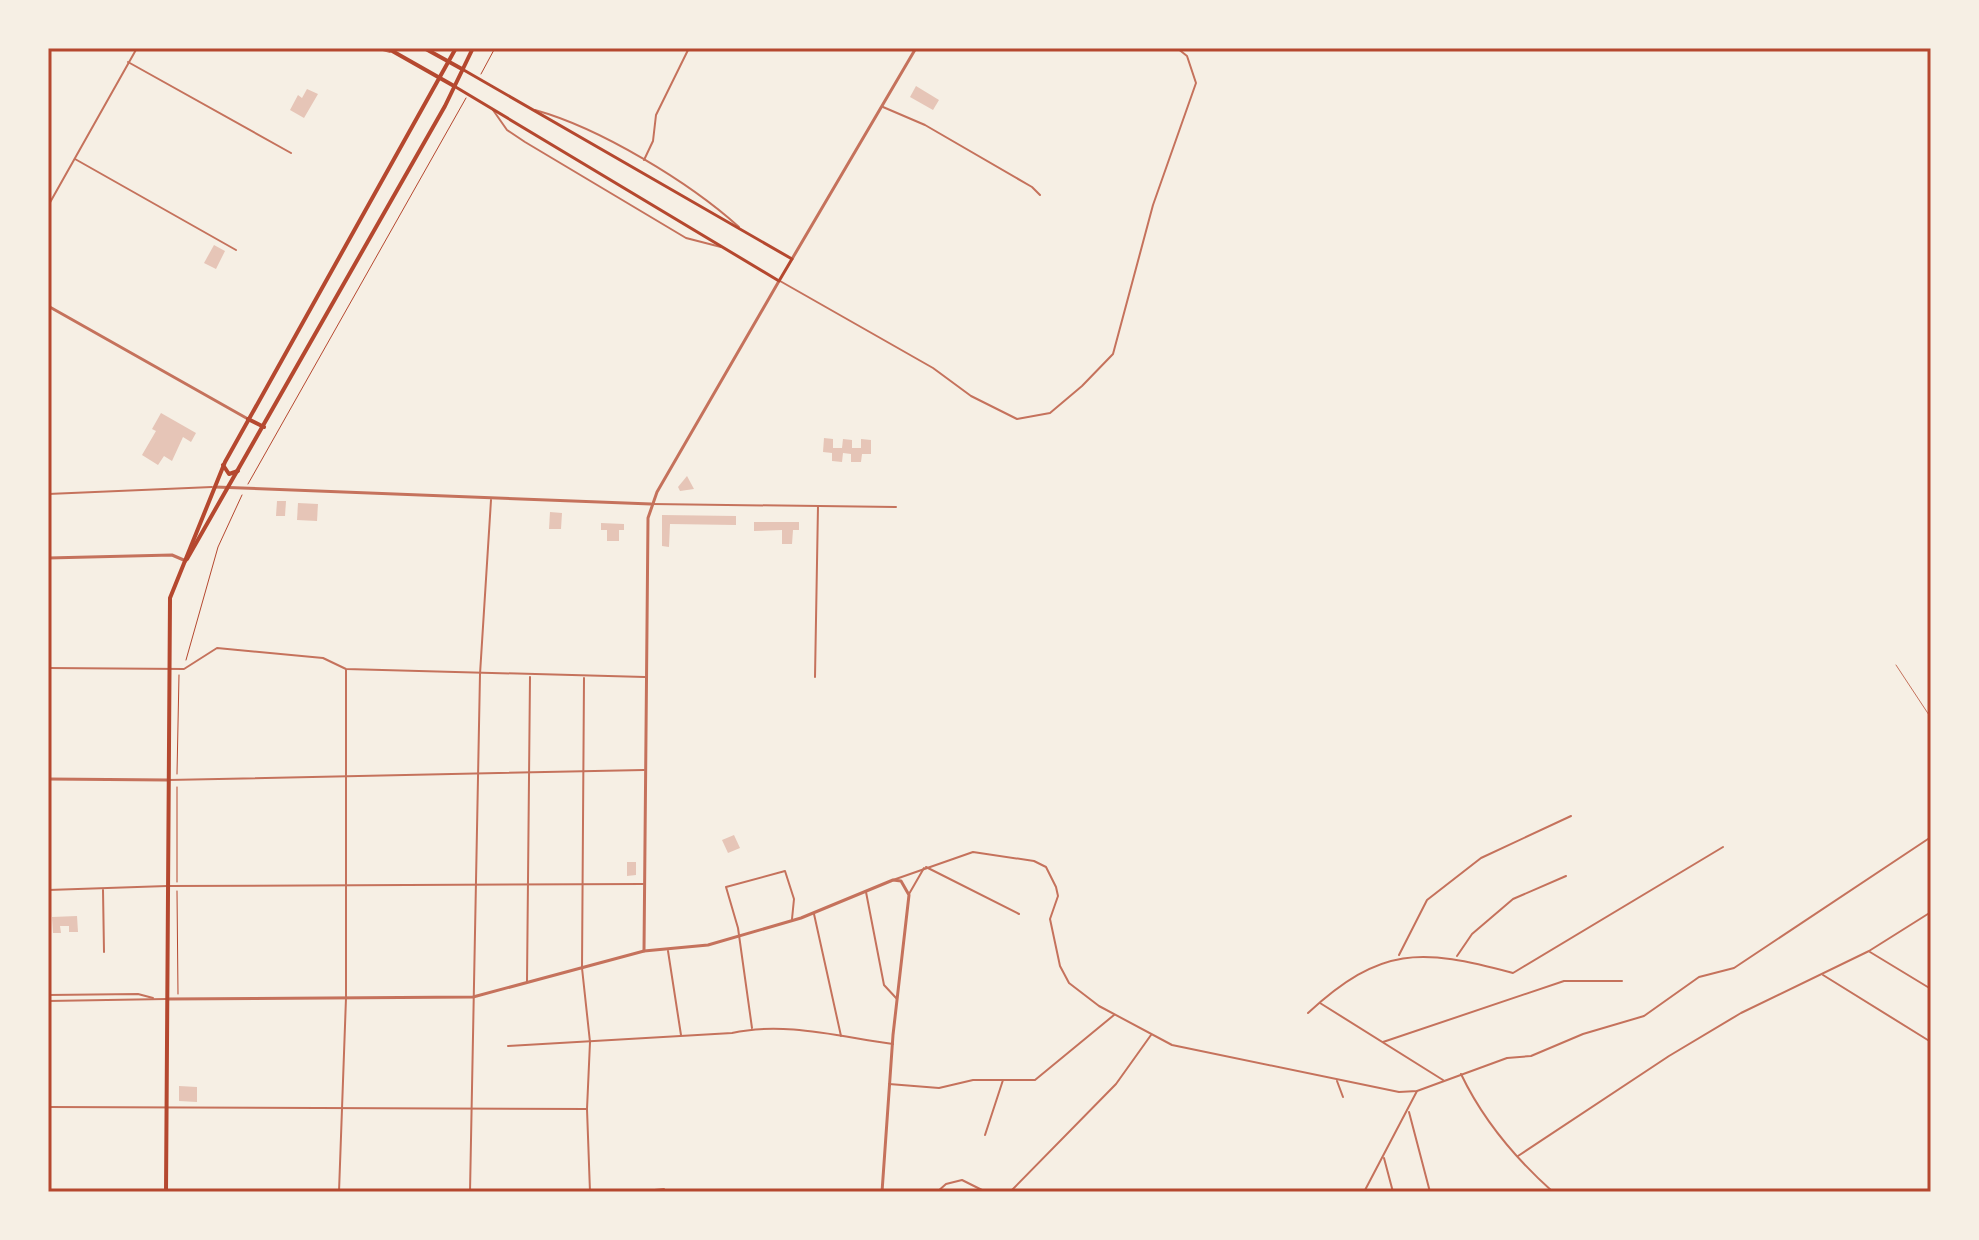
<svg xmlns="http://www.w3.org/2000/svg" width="1979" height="1240" font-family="Overpass,sans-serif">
	<rect width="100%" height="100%" fill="#f6efe4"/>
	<!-- building -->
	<g fill="#e6c5b7">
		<polygon points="916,86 939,100 933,110 910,97"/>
		<polygon points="307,89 318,94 304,118 290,110 298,95 302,98"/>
		<polygon points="214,245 225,251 216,269 204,263"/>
		<polygon points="161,413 196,433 191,442 183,437 172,461 164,456 158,465 142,455 156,431 152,429"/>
		<polygon points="824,438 833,439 833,448 842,448 843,439 852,440 852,448 861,448 861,439 871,440 871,454 862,454 861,462 851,462 851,454 843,453 842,462 832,461 832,453 823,452"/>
		<polygon points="687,476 694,489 680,491 678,487"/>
		<polygon points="277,501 286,501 285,516 276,516"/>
		<polygon points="298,503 318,504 317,521 297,520"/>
		<polygon points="550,512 562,513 561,529 549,529"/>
		<polygon points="662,515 736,516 736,525 670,524 669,547 662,546"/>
		<polygon points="754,522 799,522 799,530 793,530 792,544 782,544 782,530 754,531"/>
		<polygon points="601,523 624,524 624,530 619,530 619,541 607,541 607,530 601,530"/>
		<polygon points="734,835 740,848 728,853 722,840"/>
		<polygon points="627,862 636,862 636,875 627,876"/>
		<polygon points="77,916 78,932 69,932 69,926 60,926 61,933 53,933 52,917"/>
		<polygon points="179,1086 197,1087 197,1102 179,1101"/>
	</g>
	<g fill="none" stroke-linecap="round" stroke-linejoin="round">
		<!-- path -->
		<g stroke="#b5482f" stroke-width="1">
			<polyline points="481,74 495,48"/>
			<polyline points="248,484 466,98"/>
			<polyline points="186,660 218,547 242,495"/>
			<polyline points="177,774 179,675"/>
			<polyline points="177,882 177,787"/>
			<polyline points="177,891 178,994"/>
		</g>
		<!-- service -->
		<polyline stroke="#c5725c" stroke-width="1" points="1896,665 1931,718"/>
		<!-- minor -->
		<g stroke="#c5725c" stroke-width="2">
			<polyline points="376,48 390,52"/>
			<polyline points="128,62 291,153"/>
			<polyline points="883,107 925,125 1032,187 1040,195"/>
			<polyline points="493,110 507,130 525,142 686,238 721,247"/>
			<path d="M535,110C600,128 689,182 739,227"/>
			<polyline points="75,159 236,250"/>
			<polyline points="644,160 653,141 656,115 689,48"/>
			<polyline points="48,206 137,48"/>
			<polyline points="780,281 933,368 971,396 1017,419 1050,413 1082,386 1113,354 1153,205 1196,83 1187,56 1177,48"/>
			<polyline points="48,494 212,487"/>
			<polyline points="652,504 896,507"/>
			<polyline points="48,668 184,669 217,648 323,658 346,669 645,677"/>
			<polyline points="815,677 818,506"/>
			<polyline points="584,678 582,968 590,1042 587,1109 590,1192"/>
			<polyline points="168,780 644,770"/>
			<polyline points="926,867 1019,914"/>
			<polyline points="893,880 973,852 1034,861 1046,867 1056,887 1058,896 1050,919 1060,966 1069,983 1099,1006 1172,1045 1399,1092 1417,1091 1507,1058 1531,1056 1583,1034 1644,1016 1699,977 1734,968 1931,837"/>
			<polyline points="48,890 167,886 643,884"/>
			<polyline points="103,890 104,952"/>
			<polyline points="866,892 884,985 897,999"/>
			<polyline points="909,894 924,868"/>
			<polyline points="814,914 841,1036"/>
			<polyline points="668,951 681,1035"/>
			<polyline points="1870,952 1931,989"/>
			<polyline points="1399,955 1427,900 1481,858 1571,816"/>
			<polyline points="1457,956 1472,934 1513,899 1566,876"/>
			<polyline points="1823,975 1931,1042"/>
			<polyline points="527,982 530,677"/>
			<polyline points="48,995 138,994 153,998"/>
			<polyline points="48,1001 166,999"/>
			<polyline points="1320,1003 1443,1080"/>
			<path d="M1308,1013C1381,946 1420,948 1513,973L1723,847"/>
			<polyline points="752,1028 738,928 726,887 785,871 794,899 792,919"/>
			<polyline points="1383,1042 1564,981 1622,981"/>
			<path d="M508,1046L732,1033C784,1021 841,1037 893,1044"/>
			<path d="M1461,1074C1482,1118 1516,1159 1553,1192"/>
			<polyline points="1337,1081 1343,1097"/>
			<polyline points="889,1084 939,1088 973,1080 1035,1080 1114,1015"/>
			<polyline points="48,1107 587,1109"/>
			<polyline points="1409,1112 1430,1192"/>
			<polyline points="985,1135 1003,1080"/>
			<polyline points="1518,1156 1669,1056 1741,1013 1869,951 1931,912"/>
			<polyline points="1384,1158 1393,1192"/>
			<polyline points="339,1192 346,998 346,670"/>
			<polyline points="470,1192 480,674 491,500"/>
			<polyline points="635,1192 664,1189"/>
			<polyline points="937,1192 946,1184 962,1180 986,1192"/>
			<polyline points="1010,1192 1116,1084 1151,1035"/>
			<polyline points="1364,1192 1417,1091"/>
		</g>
		<!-- tertiary -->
		<g stroke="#c5725c" stroke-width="3">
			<polyline points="792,259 916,48"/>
			<polyline points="48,306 248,419"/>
			<polyline points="215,487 651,504"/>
			<polyline points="48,558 172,555 186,561"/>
			<polyline points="48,779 167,780"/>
			<polyline points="644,951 648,518 657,492 779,281"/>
			<polyline points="167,999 473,997 644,951 708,945 801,918 893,880 901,881 909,895 893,1035 882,1192"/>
		</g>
		<!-- secondary -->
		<polyline stroke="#b5482f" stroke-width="3" points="454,86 779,281 792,259 462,69"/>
		<!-- primary -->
		<g stroke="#b5482f" stroke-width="4">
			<polyline points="387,48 454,86"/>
			<polyline points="424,48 462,69"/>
			<polyline points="248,419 264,427"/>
			<polyline points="223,465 229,474 238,471"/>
			<polyline points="187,559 445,106 473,48"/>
			<polyline points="166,1192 170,598 225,462 456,48"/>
		</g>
	</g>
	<!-- border -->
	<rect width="1979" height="1240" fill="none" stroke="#f6efe4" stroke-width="100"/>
	<rect x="50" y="50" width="1879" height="1140" fill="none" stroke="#b5482f" stroke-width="3"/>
</svg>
